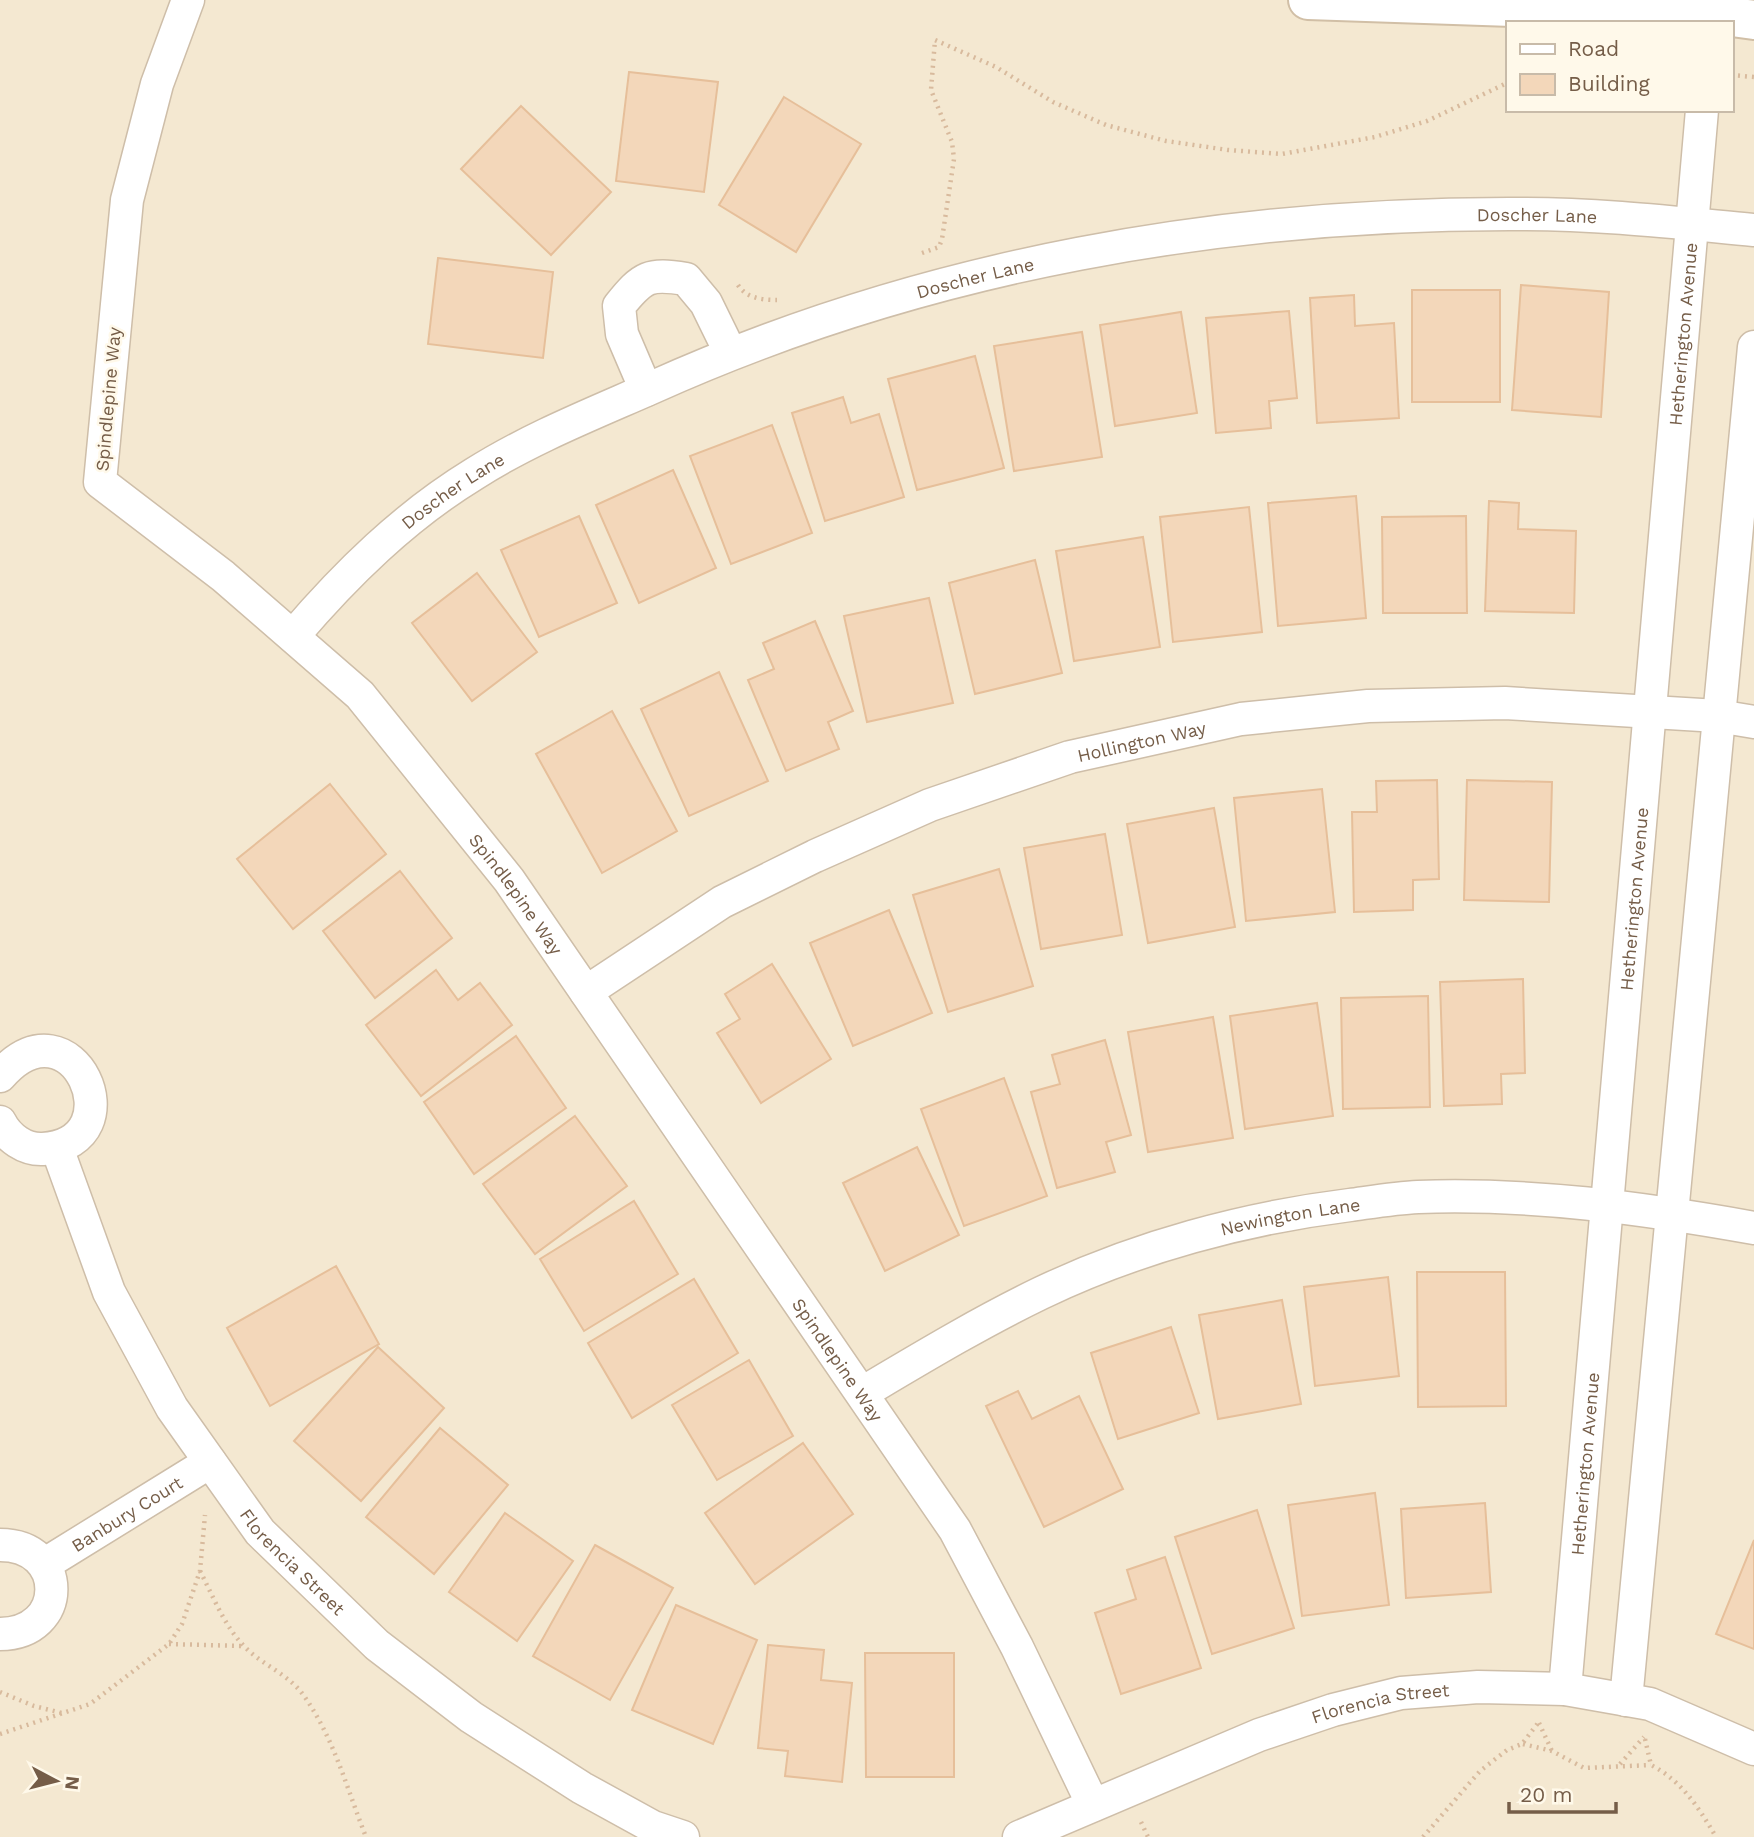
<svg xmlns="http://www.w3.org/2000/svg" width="1754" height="1837" font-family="'Work Sans',sans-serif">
	<rect width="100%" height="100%" fill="#fdf5e3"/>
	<!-- residential -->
	<path fill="#f4e8d1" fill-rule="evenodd" d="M0,0H1754V1837H0ZM1507,23H1731V110H1507Z"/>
	<!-- building -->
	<g fill="#f3d7ba" stroke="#e6bf9a" stroke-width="2">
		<polygon points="629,72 718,82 704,192 616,181"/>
		<polygon points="784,97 861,144 796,252 719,205"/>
		<polygon points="521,106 611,192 551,255 461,169"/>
		<polygon points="438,258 553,272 543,358 428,344"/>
		<polygon points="1521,285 1609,292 1601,417 1512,410"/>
		<rect x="1412" y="290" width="88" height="112"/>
		<polygon points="1354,295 1355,326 1394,323 1399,418 1317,423 1310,298"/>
		<polygon points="1289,311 1297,398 1269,401 1271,428 1216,433 1206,318"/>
		<polygon points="1181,312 1197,413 1115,426 1100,325"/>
		<polygon points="1082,332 1102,457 1014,471 994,346"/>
		<polygon points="975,356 1004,468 917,490 888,379"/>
		<polygon points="843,397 851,423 879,414 904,497 825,521 792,413"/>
		<polygon points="772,425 812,533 731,564 690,456"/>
		<polygon points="673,470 716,568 639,603 596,505"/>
		<polygon points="1356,496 1366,618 1278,626 1268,503"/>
		<polygon points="1489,501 1519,503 1518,529 1576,531 1574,613 1485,611"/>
		<polygon points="1249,507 1262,632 1173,642 1160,517"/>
		<polygon points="579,516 617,603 539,637 501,550"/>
		<polygon points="1466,516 1467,613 1383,613 1382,517"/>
		<polygon points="1143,537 1160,647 1074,661 1056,551"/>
		<polygon points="1035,560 1062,673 975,694 949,583"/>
		<polygon points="477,573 537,652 472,701 412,623"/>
		<polygon points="929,598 953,703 867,722 844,616"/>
		<polygon points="815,621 853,711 828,722 839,749 786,771 748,680 774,669 763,643"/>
		<polygon points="719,672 768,781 689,816 641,709"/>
		<polygon points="612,711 677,831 602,873 536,754"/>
		<polygon points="1437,780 1439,879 1413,880 1413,910 1354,912 1352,812 1377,812 1376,781"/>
		<polygon points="1467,780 1552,782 1549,902 1464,900"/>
		<polygon points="330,784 386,854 293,929 237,859"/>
		<polygon points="1322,789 1335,912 1246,921 1234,798"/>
		<polygon points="1214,808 1235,927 1148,943 1127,824"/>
		<polygon points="1105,834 1122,935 1041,949 1024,848"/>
		<polygon points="999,869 1033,986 948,1012 913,895"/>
		<polygon points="400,871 452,938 375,998 323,931"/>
		<polygon points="889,910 932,1013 853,1046 810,943"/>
		<polygon points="772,964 831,1059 761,1103 717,1033 740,1019 725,994"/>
		<polygon points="436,970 458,1000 480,983 512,1025 421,1096 366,1025"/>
		<polygon points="1523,979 1525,1073 1501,1074 1502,1104 1444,1106 1440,982"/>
		<polygon points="1428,996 1430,1107 1343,1109 1341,998"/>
		<polygon points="1317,1003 1333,1116 1245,1129 1230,1016"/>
		<polygon points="1213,1017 1233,1138 1148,1152 1128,1032"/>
		<polygon points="516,1036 566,1108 474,1174 424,1102"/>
		<polygon points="1105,1040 1131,1135 1106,1142 1115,1172 1057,1188 1031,1092 1060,1084 1052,1055"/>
		<polygon points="1004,1078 1047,1196 964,1226 921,1109"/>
		<polygon points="575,1116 627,1186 535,1254 483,1184"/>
		<polygon points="917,1147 959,1235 885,1271 843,1183"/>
		<polygon points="634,1201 678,1274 584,1331 540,1259"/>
		<polygon points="336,1266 379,1344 270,1406 227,1328"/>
		<polygon points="1417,1272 1505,1272 1506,1406 1418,1407"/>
		<polygon points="1388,1277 1399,1376 1315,1386 1304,1287"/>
		<polygon points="694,1279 738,1353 632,1418 588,1343"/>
		<polygon points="1282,1300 1301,1404 1218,1419 1199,1315"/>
		<polygon points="1171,1327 1199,1413 1118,1439 1091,1353"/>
		<polygon points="378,1347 444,1408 361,1501 294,1441"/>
		<polygon points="749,1360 793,1436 717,1480 672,1405"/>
		<polygon points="1018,1391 1032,1419 1079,1396 1123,1489 1044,1527 986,1406"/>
		<polygon points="440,1428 508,1485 434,1574 366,1517"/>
		<polygon points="803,1443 853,1514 755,1584 705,1513"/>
		<polygon points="1375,1493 1389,1605 1302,1616 1288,1505"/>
		<polygon points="1485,1503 1491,1592 1406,1598 1401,1509"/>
		<polygon points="1257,1510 1294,1628 1212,1654 1175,1537"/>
		<polygon points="505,1513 573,1561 517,1641 449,1592"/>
		<polygon points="1754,1540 1754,1649 1716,1634"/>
		<polygon points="595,1545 673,1588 610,1700 533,1656"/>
		<polygon points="1165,1557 1201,1668 1121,1694 1095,1613 1136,1599 1127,1570"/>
		<polygon points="676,1605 757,1640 713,1744 632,1710"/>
		<polygon points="768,1645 824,1650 821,1680 852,1683 842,1782 785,1776 788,1751 758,1748"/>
		<polygon points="865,1653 954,1653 954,1777 866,1777"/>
	</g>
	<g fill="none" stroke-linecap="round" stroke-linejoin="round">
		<!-- street casing -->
		<g stroke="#cebea9" stroke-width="35">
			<g id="street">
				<path id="s1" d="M188,0L157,84L127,200L100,482L223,576L360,695L509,880L955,1530L1017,1647L1093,1805"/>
				<path d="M646,390L622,334L619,306C643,276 649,273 686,279L706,303L730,352"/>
				<path id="s2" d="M293,636C346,574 404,517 474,474C529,439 592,414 651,388C926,264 1226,212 1526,214C1602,214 1679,223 1754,230"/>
				<path id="s3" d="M586,992L722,902L815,856L930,805L1070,757L1241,719L1368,706L1505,703L1718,716L1754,722"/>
				<path d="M0,1076C72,993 139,1142 43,1149C25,1150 8,1138 0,1122"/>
				<path id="s4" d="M57,1148L109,1292L172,1408L260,1532L377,1645L471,1717L582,1788L653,1827L683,1837"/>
				<path id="s5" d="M862,1393C921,1358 979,1323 1041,1293C1137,1247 1245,1218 1350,1205C1372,1202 1396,1198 1418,1197C1531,1193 1643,1208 1754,1228"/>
				<path d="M0,1545C69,1545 68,1634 0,1634"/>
				<path id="s6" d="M45,1564L210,1462"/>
				<path id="s7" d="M1565,1689L1702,110"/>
				<polyline points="1626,1700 1754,347"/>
				<path id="s8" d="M1019,1837L1259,1735L1333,1710L1401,1693L1478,1687L1565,1689L1650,1704L1754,1749"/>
			</g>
		</g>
		<!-- secondary casing -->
		<g stroke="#d1bfa6" stroke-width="42">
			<polyline id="secondary" points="1308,0 1710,14 1754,20"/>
		</g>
		<!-- path -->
		<g stroke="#d8ba9d" stroke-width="4.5" stroke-dasharray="2 5" stroke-linecap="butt">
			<polyline points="1731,75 1754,77"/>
			<polyline points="922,253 939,247 942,239 954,159 952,142 931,90 935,40 996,67 1053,102 1106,125 1166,141 1228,150 1282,154 1375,137 1427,121 1507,83"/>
			<path d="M738,285C746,298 762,300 777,300"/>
			<path d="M200,1571C213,1596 224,1625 243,1645C261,1665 288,1673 304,1696C334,1738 347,1789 366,1837"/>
			<polyline points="169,1644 243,1646"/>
			<polyline points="0,1692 34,1706 62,1713"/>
			<polyline points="1539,1723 1552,1751"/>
			<polyline points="0,1734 90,1704 169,1644 182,1624 200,1571 205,1515"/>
			<path d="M1645,1739L1651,1765C1682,1781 1699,1808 1716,1837"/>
			<polyline points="1523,1744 1552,1751 1584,1768 1651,1765"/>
			<polyline points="1620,1764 1644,1737"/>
			<polyline points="1141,1822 1148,1837"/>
			<polyline points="1423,1837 1480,1771 1507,1750 1522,1744 1538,1723"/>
		</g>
		<!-- street -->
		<use href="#street" stroke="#fff" stroke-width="32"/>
		<!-- secondary -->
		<use href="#secondary" stroke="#fff" stroke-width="38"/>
	</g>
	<g text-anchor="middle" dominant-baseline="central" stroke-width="5" stroke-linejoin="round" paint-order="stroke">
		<!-- street labels -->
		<g font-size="18" fill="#755d48" stroke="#fff9ea">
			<text stroke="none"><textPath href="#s2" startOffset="1351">Doscher Lane</textPath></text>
			<text stroke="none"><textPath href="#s2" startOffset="784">Doscher Lane</textPath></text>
			<text stroke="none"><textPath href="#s7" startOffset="1360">Hetherington Avenue</textPath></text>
			<text transform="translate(108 399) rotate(-85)">Spindlepine Way</text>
			<text stroke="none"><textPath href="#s2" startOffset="217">Doscher Lane</textPath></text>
			<text stroke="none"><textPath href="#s3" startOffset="614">Hollington Way</textPath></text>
			<text stroke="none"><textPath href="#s1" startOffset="1082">Spindlepine Way</textPath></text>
			<text stroke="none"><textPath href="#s7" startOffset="793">Hetherington Avenue</textPath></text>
			<text stroke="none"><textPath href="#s5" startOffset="467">Newington Lane</textPath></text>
			<text stroke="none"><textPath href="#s1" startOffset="1648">Spindlepine Way</textPath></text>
			<text stroke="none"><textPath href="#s7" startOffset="226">Hetherington Avenue</textPath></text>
			<text stroke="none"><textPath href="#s6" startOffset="96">Banbury Court</textPath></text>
			<text stroke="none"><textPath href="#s4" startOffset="481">Florencia Street</textPath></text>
			<text stroke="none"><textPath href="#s8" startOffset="387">Florencia Street</textPath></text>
		</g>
	</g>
	<!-- legend -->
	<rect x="1506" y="21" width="228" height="91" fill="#fff9ea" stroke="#c8bba9" stroke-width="2"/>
	<rect x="1520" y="44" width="35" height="10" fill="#ffffff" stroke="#c8bba9" stroke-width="2"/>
	<text x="1568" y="56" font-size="21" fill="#755d48">Road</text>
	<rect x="1520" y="74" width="35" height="21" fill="#f3d7ba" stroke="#c8bba9" stroke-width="2"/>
	<text x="1568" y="91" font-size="21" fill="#755d48">Building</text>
	<!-- north arrow -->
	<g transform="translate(56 1781) rotate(97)" stroke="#fff9ea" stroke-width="5" paint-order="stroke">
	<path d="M0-5L12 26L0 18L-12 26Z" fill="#755d48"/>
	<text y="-10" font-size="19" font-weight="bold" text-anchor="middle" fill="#755d48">N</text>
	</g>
	<!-- scale -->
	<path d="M1509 1802v10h107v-10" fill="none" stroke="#755d48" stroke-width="3.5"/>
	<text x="1520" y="1802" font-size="21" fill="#755d48" stroke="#fff9ea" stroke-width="5" paint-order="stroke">20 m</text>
</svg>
